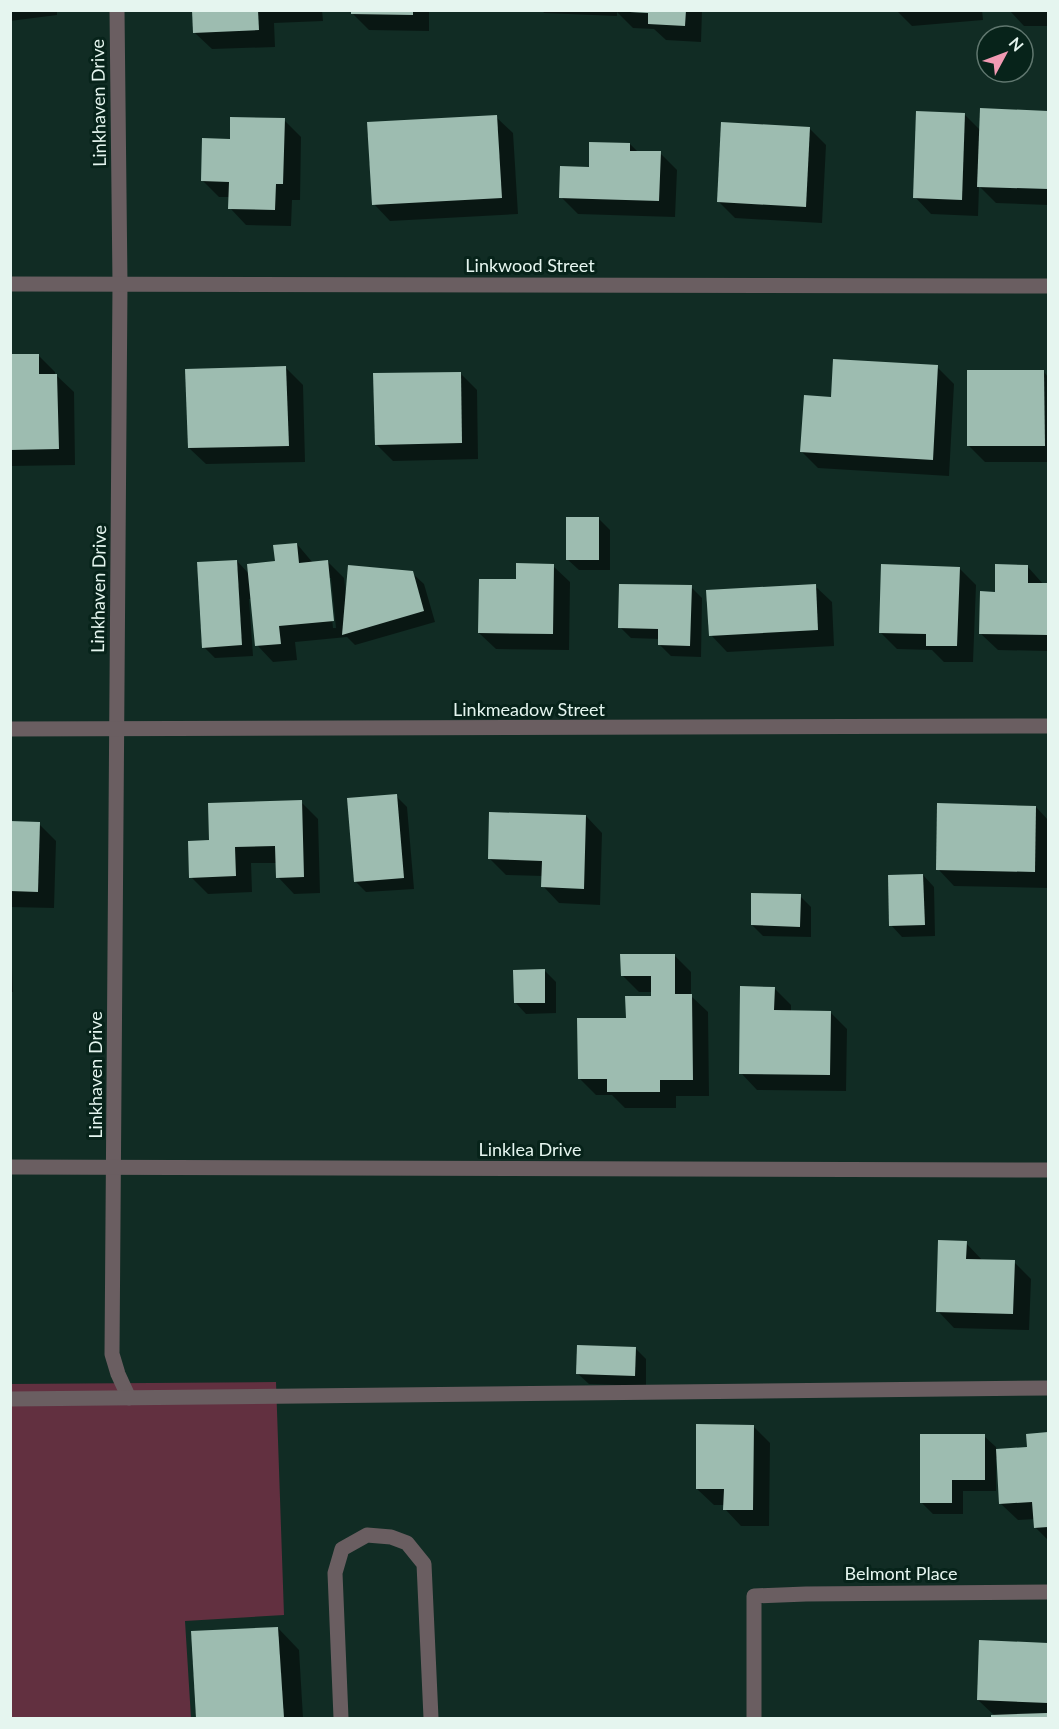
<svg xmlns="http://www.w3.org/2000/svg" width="1059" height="1729" font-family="Lato,sans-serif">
	<rect width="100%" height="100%" fill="#112c24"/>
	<!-- green -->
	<polygon fill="#623040" points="276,1382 284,1615 185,1621 191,1718 11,1718 10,1384"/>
	<!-- shadow -->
	<g fill="#0007" fill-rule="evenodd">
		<polygon points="10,10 57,10 57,15 10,21"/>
		<polygon points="194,10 322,10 323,21 274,23 275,47 212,49 195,33"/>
		<polygon points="352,10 429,10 429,31 369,30 352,13"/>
		<polygon points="542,10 702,10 701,42 666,40 654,29 633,28 617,12 617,16 544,13"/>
		<polygon points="896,10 982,10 983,20 912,26"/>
		<polygon points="1009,10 1048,10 1048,26 1024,26"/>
		<polygon points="981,110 1048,112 1048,205 996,203 979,186 978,216 931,214 915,197 964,114 981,131"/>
		<polygon points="496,117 513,133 518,214 390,221 374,204"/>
		<polygon points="284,120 301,137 300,200 292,200 291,226 246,225 230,208 230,197 219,197 202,180 231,140"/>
		<polygon points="809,128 826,145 822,223 735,218 718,201"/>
		<polygon points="630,144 638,152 660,153 677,170 675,217 578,214 561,197 590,169"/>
		<polygon points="38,355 55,372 55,376 57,376 74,392 75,465 10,466 10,356"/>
		<polygon points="937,367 954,384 949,476 818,468 802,452"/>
		<polygon points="286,368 303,385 305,462 206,464 189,448"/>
		<polygon points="1044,372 1048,377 1048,462 985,462 969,446"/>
		<polygon points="460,373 477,390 478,459 393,461 376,444"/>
		<polygon points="599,519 610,530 610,570 579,570 567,559"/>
		<path d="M297,544L313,563L327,561L344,578L346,595L412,573L424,584L435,622L355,645L347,637L295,642L297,660L273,662L257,645L252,599H249L253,656L215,658L204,647L237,561L250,575L277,562ZM328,578H331L336,628H333Z"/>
		<polygon points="553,566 570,582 569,650 496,649 479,633"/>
		<polygon points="1027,566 1044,585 1048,585 1048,651 998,650 981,634 997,593"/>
		<polygon points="959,568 976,585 973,662 944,662 932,650 897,649 880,632"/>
		<polygon points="815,586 832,602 834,646 727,652 711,635"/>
		<polygon points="691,587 702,598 701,657 671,656 660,645 660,639 631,638 620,627"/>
		<polygon points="396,796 407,807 414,889 366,892 355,881"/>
		<polygon points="301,802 318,819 320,893 294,894 278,877 277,863 251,863 252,892 208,894 191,877 211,841"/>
		<polygon points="1036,807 1048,820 1048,888 954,886 938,869"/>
		<polygon points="586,816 602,833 600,905 559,903 543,886 543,876 506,875 489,858"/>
		<polygon points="10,823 39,824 56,841 54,908 10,907"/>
		<polygon points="923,875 934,887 935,936 902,937 891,925"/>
		<polygon points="800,896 811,907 811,937 763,936 752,925"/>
		<polygon points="674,955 691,972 691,996 708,1012 709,1096 676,1096 676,1108 625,1108 612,1095 596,1095 579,1078 627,1019 653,997 653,992 639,992 622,975"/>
		<polygon points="10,967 12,968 13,992 10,992"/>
		<polygon points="545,971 556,982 556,1013 526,1014 515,1002"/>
		<polygon points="774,988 791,1005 791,1012 830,1012 847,1029 846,1091 757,1090 741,1073"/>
		<polygon points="966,1243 983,1261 1014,1262 1031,1279 1029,1330 954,1328 938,1311"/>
		<polygon points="635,1348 646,1359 646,1386 589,1384 577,1373"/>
		<polygon points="753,1426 770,1443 769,1526 741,1526 725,1509 725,1505 714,1505 697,1489"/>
		<polygon points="1048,1434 1048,1540 1035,1527 1035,1519 1018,1520 1001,1504 998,1458 996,1458 996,1491 963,1491 963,1514 933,1514 922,1503 984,1436 996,1447 996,1451 1028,1449 1028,1435"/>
		<polygon points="278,1628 299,1650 303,1718 197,1718 192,1633"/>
		<polygon points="980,1641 1048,1645 1048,1718 992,1718 992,1716 995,1716 978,1700"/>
	</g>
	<!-- building -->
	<g fill="#9dbcb0">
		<polygon points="192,10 258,10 259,30 193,33"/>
		<polygon points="351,10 413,10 413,15 351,14"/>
		<polygon points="630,10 686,10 685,26 648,24 648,13 630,12"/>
		<polygon points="980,108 1048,111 1048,189 977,187"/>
		<polygon points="916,111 965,113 962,200 913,198"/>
		<polygon points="497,115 502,198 372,205 367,122"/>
		<polygon points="230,117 285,118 283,184 276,184 275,210 228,209 229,182 201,181 202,138 230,139"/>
		<polygon points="721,122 810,127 806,207 717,202"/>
		<polygon points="589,142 630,143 630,151 661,151 659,201 559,198 560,166 589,167"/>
		<polygon points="10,354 39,354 39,374 57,374 59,449 10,450"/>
		<polygon points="833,359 938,365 933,460 800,452 804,395 831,397"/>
		<polygon points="286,366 289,446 188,448 185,369"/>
		<polygon points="967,370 1044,370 1045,446 967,446"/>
		<polygon points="461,372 462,443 375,445 373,373"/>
		<rect x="566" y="517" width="33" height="43"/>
		<polygon points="297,543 299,563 328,560 334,621 279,626 281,644 255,646 247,564 275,561 273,545"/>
		<polygon points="237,560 242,645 202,648 197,562"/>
		<polygon points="516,563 554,564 553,634 478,633 479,579 516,579"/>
		<polygon points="881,564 960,567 957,646 926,646 926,634 879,633"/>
		<polygon points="995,564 1028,565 1028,583 1048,583 1048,635 979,634 980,591 995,592"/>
		<polygon points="348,565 413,571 424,611 342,635"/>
		<polygon points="619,584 692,585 690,646 658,645 658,629 618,628"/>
		<polygon points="816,584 818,630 709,636 706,590"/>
		<polygon points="397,794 404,878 354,882 347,798"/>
		<polygon points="302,800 304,877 276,878 275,846 235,847 236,876 189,878 188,841 209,840 208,803"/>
		<polygon points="937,803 1036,806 1035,872 936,870"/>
		<polygon points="489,812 586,815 584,889 541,887 542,861 488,859"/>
		<polygon points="10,821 40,822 38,892 10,891"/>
		<polygon points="923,874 925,925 889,926 888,875"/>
		<polygon points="751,893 801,894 800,927 751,925"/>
		<polygon points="620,954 675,954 675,994 692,994 693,1080 660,1080 660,1092 607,1092 607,1079 578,1079 577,1018 626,1018 625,996 651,996 651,976 621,976"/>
		<polygon points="545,969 545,1003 514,1003 513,970"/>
		<polygon points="740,986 775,987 774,1010 831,1011 830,1075 739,1074"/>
		<polygon points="938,1240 967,1241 966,1259 1015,1260 1013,1314 936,1312"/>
		<polygon points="577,1345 636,1347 635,1376 576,1374"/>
		<polygon points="696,1424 754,1425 753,1510 723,1510 724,1489 696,1489"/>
		<polygon points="1048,1432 1048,1527 1034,1528 1032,1502 999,1504 996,1449 1027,1447 1026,1434"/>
		<polygon points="920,1434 985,1434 985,1480 952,1480 952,1503 920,1503"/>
		<polygon points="278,1627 284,1718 196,1718 191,1631"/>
		<polygon points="979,1640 1048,1643 1048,1703 977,1700"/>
		<polygon points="1047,1713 1048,1718 991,1718 991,1715"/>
	</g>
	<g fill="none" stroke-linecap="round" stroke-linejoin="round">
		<!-- minor -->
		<g stroke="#6a5e61" stroke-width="15">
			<polyline points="117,10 120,284 112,1354 118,1374 129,1398"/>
			<polyline points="10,284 1048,286"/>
			<polyline points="10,729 1048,726"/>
			<polyline points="10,1167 1048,1170"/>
			<polyline points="10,1399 1048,1388"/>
			<polyline points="341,1718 335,1573 342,1549 367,1535 391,1537 407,1543 424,1564 431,1718"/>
			<polyline points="754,1718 754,1596 806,1594 1048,1592"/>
		</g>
	</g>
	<g text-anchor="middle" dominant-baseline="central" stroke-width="6" stroke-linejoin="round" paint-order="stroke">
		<!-- street labels -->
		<g font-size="18" fill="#e5f5ef" stroke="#07231a">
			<text transform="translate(98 103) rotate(-91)">Linkhaven Drive</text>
			<text x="530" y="265">Linkwood Street</text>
			<text transform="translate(98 589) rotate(-89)">Linkhaven Drive</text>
			<text x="529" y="709">Linkmeadow Street</text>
			<text transform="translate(95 1075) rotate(-90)">Linkhaven Drive</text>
			<text x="530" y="1149">Linklea Drive</text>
			<text x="901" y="1573">Belmont Place</text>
		</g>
	</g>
	<!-- border -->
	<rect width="1059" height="1729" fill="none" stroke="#e5f5ef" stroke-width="24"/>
	<!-- north arrow -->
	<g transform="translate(1005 54) rotate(49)"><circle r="28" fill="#07231a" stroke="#60776f" stroke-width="1.5"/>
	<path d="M0-4.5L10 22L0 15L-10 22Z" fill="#f19ab3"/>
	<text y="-9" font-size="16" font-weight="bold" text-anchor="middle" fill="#e5f5ef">N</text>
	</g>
</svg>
